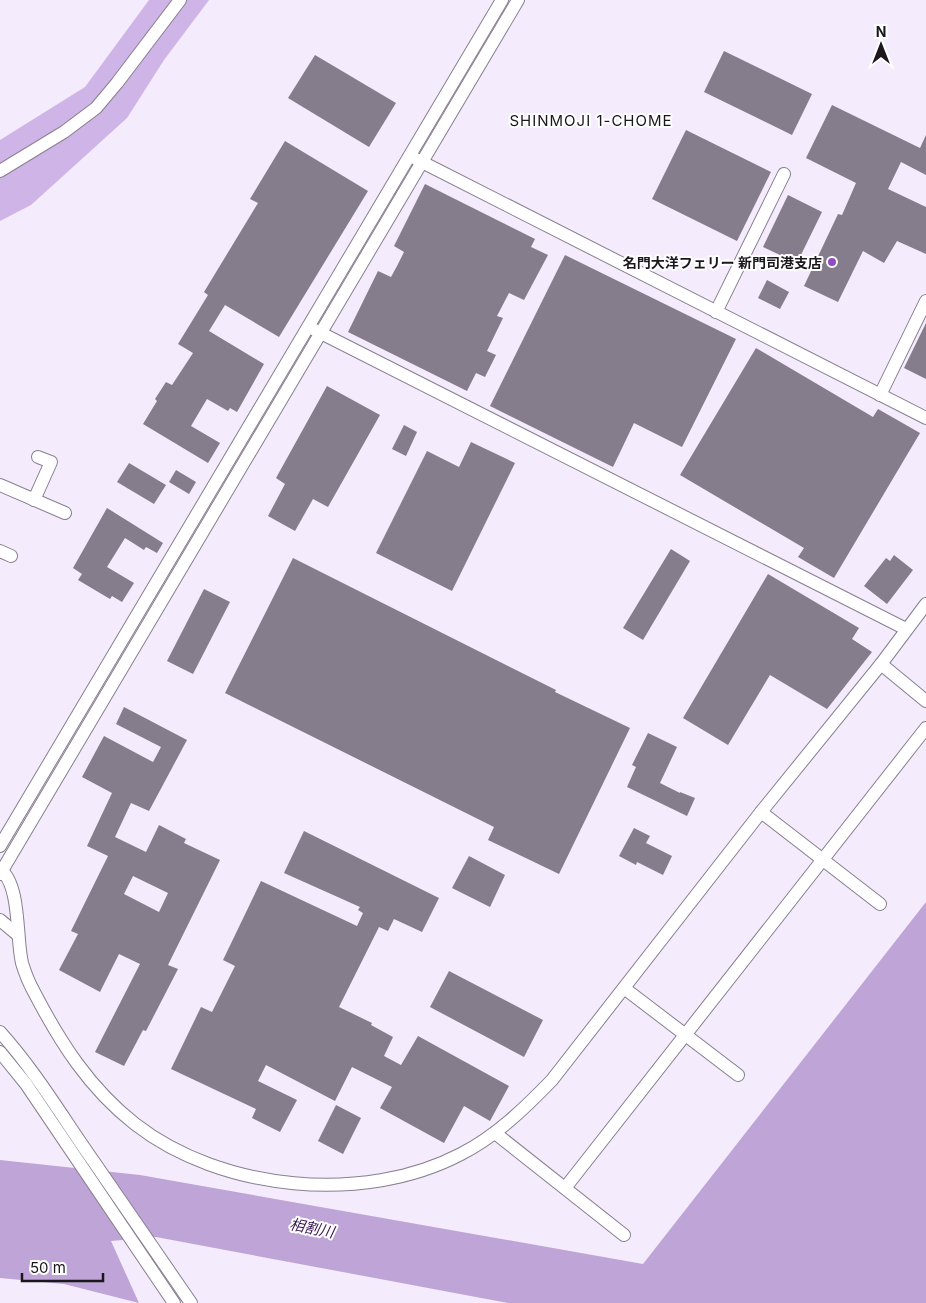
<svg xmlns="http://www.w3.org/2000/svg" width="926" height="1303" font-family="Inter,'Noto Sans JP',sans-serif">
	<rect width="100%" height="100%" fill="#f4ebfd"/>
	<!-- forest -->
	<polygon fill="#cfb4e7" points="149,0 209,0 164,60 127,118 31,205 0,221 0,140 85,87"/>
	<!-- water -->
	<polygon fill="#bfa5d7" points="926,902 926,1303 508,1303 156,1237 111,1241 139,1303 64,1284 0,1278 0,1160 140,1175 643,1264"/>
	<!-- building -->
	<g fill="#857c8c" fill-rule="evenodd">
		<polygon points="724,51 812,94 792,135 704,92"/>
		<polygon points="315,55 396,103 369,147 288,98"/>
		<polygon points="832,105 920,148 926,135 926,175 901,162 888,189 926,207 926,254 897,241 884,263 863,251 838,302 804,286 838,214 842,215 856,183 806,158"/>
		<polygon points="686,130 771,172 737,241 652,199"/>
		<polygon points="285,141 368,191 279,337 225,305 209,331 264,364 237,412 230,408 228,411 207,399 191,426 220,443 208,463 143,424 157,401 155,399 166,382 172,385 193,353 178,344 208,295 204,292 258,203 250,199"/>
		<polygon points="425,184 535,239 531,247 548,255 524,300 509,293 497,316 503,318 487,351 496,355 485,377 476,373 467,391 348,332 378,271 391,277 397,266 404,252 394,246"/>
		<polygon points="788,195 822,212 797,263 763,247"/>
		<polygon points="565,255 736,339 682,447 634,423 613,467 490,406"/>
		<polygon points="767,280 789,292 780,309 758,298"/>
		<polygon points="926,323 926,379 904,368"/>
		<polygon points="756,348 873,417 878,409 920,433 834,578 798,557 804,548 680,475"/>
		<polygon points="327,386 380,415 328,507 313,499 295,531 268,516 285,484 276,478"/>
		<polygon points="404,425 417,432 406,456 392,449"/>
		<polygon points="471,442 515,463 452,591 376,553 427,451 459,467"/>
		<polygon points="129,463 166,485 154,504 117,482"/>
		<polygon points="176,470 196,482 189,494 169,482"/>
		<polygon points="107,508 163,543 157,553 146,547 144,550 125,538 107,567 134,583 122,602 112,596 110,599 78,580 82,574 73,568"/>
		<polygon points="671,549 690,561 643,640 623,628"/>
		<polygon points="894,555 913,570 887,604 864,586 886,558 890,561"/>
		<polygon points="293,558 556,690 555,692 630,728 559,874 488,840 494,827 225,693"/>
		<polygon points="768,574 859,628 852,639 872,652 827,709 770,675 728,745 683,718"/>
		<polygon points="204,589 230,602 193,674 167,661"/>
		<path d="M124,707L187,740L149,811L131,803L115,837L146,852L159,825L186,839L184,843L220,860L168,965L178,969L146,1031L143,1030L124,1066L95,1052L140,964L119,954L100,992L59,970L78,934L71,931L108,856L87,846L112,793L82,777L104,736L153,762L161,747L116,724ZM133,876L168,893L159,912L124,894Z"/>
		<polygon points="648,733 677,747 660,783 680,793 680,792 695,798 687,816 627,787 636,767 632,765"/>
		<polygon points="634,828 650,836 646,843 672,856 663,875 637,862 636,865 619,856"/>
		<polygon points="304,831 439,898 422,932 394,919 388,931 379,927 339,1007 372,1023 371,1025 393,1037 384,1056 401,1065 418,1036 509,1086 490,1121 464,1106 444,1143 380,1108 392,1087 352,1067 335,1101 266,1065 258,1081 297,1100 280,1132 252,1118 256,1109 171,1069 201,1007 212,1012 235,966 223,960 261,881 357,926 363,913 358,910 360,907 284,873"/>
		<polygon points="469,856 505,875 490,907 452,888"/>
		<polygon points="449,971 543,1020 524,1057 430,1007"/>
		<polygon points="336,1105 361,1118 343,1154 318,1141"/>
	</g>
	<g fill="none" stroke-linecap="round" stroke-linejoin="round">
		<!-- minor casing -->
		<g stroke="#887f8f" stroke-width="14">
			<g id="minor">
				<polyline points="416,159 926,418"/>
				<polyline points="0,171 64,132 96,108 117,83 180,0"/>
				<polyline points="716,312 784,174"/>
				<polyline points="313,329 906,629"/>
				<polyline points="880,395 926,301"/>
				<polyline points="0,485 65,513"/>
				<polyline points="34,500 51,462 38,457"/>
				<polyline points="0,551 11,556"/>
				<polyline points="881,664 926,701"/>
				<polyline points="761,812 880,904"/>
				<polyline points="0,846 502,0"/>
				<path d="M0,869C21,885 16,938 22,963C25,973 29,983 34,992C60,1042 89,1088 135,1124C221,1191 364,1205 461,1154C496,1136 525,1108 552,1080L761,812L881,664L926,604"/>
				<polyline points="0,874 518,0"/>
				<polyline points="0,920 18,935"/>
				<polyline points="624,988 738,1075"/>
				<path d="M0,1032C36,1072 63,1118 94,1162C126,1209 159,1256 191,1303"/>
				<polyline points="0,1052 26,1084 174,1303"/>
				<polyline points="495,1133 624,1235"/>
				<polyline points="565,1188 926,728"/>
			</g>
		</g>
		<!-- minor -->
		<use href="#minor" stroke="#fff" stroke-width="12"/>
	</g>
	<!-- markers -->
	<circle fill="#904cc0" stroke="#fff" stroke-width="2" cx="832" cy="262" r="5"/>
	<g text-anchor="middle" dominant-baseline="central" stroke-width="4" stroke-linejoin="round" paint-order="stroke">
		<!-- poi labels -->
		<g font-size="14" font-weight="bold" fill="#1a171d" stroke="#fff" text-anchor="end">
			<text x="822" y="262">名門大洋フェリー 新門司港支店</text>
		</g>
		<!-- neighbourhood labels -->
		<g font-size="15" letter-spacing="1" fill="#1a171d" stroke="#fff">
			<text x="591" y="120">SHINMOJI 1-CHOME</text>
		</g>
		<!-- water labels -->
		<g font-size="15" font-style="italic" fill="#3a1752" stroke="#fff">
			<text transform="translate(312 1228) rotate(11)">相割川</text>
		</g>
	</g>
	<!-- north arrow -->
	<g transform="translate(881 45)" stroke="#ffffff" stroke-width="4" paint-order="stroke">
	<path d="M0-4L9 19L0 12L-9 19Z" fill="#1a171d"/>
	<text y="-8" font-size="14" font-weight="bold" text-anchor="middle" fill="#1a171d">N</text>
	</g>
	<!-- scale -->
	<path d="M22 1273v8h81v-8" fill="none" stroke="#1a171d" stroke-width="2.5"/>
	<text x="30" y="1273" font-size="15" fill="#1a171d" stroke="#ffffff" stroke-width="4" paint-order="stroke">50 m</text>
</svg>
